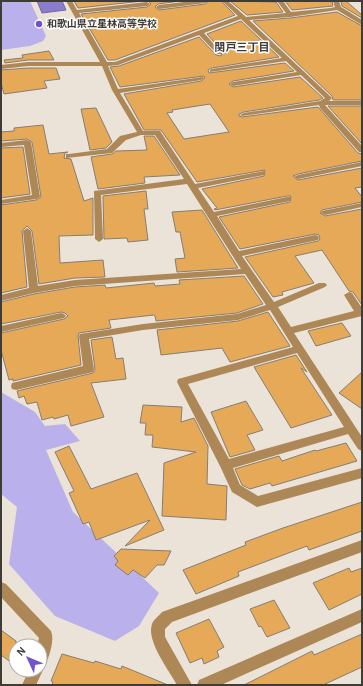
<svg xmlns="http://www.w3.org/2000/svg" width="363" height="686" font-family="'Alegreya Sans','Noto Sans JP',sans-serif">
	<rect width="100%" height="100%" fill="#ebe2d8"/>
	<!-- green -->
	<g fill="#bab1ec">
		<polygon points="1,1 30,1 46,36 43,41 30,46 1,50"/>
		<polygon points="1,392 35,412 45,426 65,424 80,441 46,450 73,512 159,593 139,626 115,641 55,616 9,564 17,507 1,494"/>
	</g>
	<!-- water -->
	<polygon fill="#8b7ccd" stroke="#7468a0" points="37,1 62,1 66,10 42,13"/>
	<!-- building -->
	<g fill="#e5a958" stroke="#857d74" fill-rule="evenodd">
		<polygon points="74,1 143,1 78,8"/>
		<polygon points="148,1 180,1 158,4 155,7 159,10 205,4 209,1 221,1 235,15 115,60 108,60 81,14 147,7 151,4"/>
		<polygon points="230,1 276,2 283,12 247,15"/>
		<polygon points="285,1 332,1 333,6 292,10"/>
		<polygon points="341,1 346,1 362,15 362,18 342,6"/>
		<polygon points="337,12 362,26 362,100 333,100 332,96 253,21 290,18"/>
		<path d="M241,21L279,57L212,68L208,70L209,73L285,63L294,71L233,81L229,84L233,87L300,77L323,98L319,100L244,112L239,114V116L242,117L318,107L358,153L362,154V161L298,174L293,176L298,180L362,168V187L355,188L362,197V202L322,210L320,213L325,216L362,209V305L353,292L349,291L322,250L295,256L314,283L282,292L283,295L273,297L245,257L318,241L320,239L319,235L315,234L240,249L219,217L290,202L291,196H287L215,210L214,209L217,208L202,189L264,176L265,170L197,182L161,130H144L124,94L201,81L205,78L204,76L120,87L110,67L119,66L199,37L216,55L221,56L222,51L207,34ZM210,104L229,132L184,139L167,113L173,112L172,110Z"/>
		<polygon points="49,51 54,60 28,60 5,63 4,60 23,58 22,55"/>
		<polygon points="28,68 56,68 60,79 44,81 47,88 4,94 1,83 1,70"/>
		<polygon points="328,106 362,106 362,144"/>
		<polygon points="96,108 112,142 106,148 90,150 81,109"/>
		<polygon points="43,125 49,154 68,152 65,153 64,158 71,159 84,201 93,198 93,235 59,236 60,263 103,260 105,277 75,278 39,284 32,231 27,226 22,231 27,287 1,293 1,205 36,200 41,197 32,142 27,139 1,141 1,132 14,131 14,128"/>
		<polygon points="144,136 154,136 180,175 144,177 145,183 98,189 91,157 112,154 116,151 147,150"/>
		<polygon points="23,147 30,194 1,198 1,148"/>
		<polygon points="146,191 148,209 144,209 148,240 128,242 127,238 104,239 103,196"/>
		<polygon points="202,210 238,268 177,272 175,259 185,258 180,232 176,232 172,212"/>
		<polygon points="244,276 263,304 237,313 156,321 155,316 154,315 109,320 111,328 79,333 78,336 81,365 13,381 13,379 9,380 1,350 1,333 64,319 68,316 65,313 61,312 1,324 1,302 34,294 75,287 105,285 106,288 154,283 155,286 180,284 179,280"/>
		<polygon points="268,312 290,346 230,362 222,348 161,355 157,330 238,321"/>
		<polygon points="342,323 351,336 316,346 308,331"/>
		<polygon points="112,337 116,359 123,358 126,379 91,383 104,417 71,426 68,415 54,419 53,417 42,420 37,402 27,404 24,396 19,398 17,391 93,373 95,369 91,340"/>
		<polygon points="296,355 307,372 301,368 332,415 291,428 254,367"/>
		<polygon points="362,372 362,409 339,393"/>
		<polygon points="246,401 263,430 247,435 255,450 230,457 211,412"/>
		<polygon points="143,405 182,407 181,422 194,418 208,446 207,484 227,486 226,520 162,516 164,463 196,452 152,447 153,435 145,435 146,423 140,423"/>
		<polygon points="346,443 357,461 272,486 270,483 250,489 242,485 235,469 279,456 282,461 315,450 316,451"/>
		<polygon points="69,446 91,489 137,473 164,530 125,546 150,520 96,540 89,522 83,524 69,493 74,491 55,452"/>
		<polygon points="362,502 362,531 309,550 307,546 238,572 239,576 196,594 183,570 246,545 245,542 283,528"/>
		<polygon points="121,549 171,551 164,565 157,565 145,578 133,570 128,575 115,565 118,561 114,556"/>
		<polygon points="349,568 351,572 362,568 362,594 329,610 313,583"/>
		<polygon points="274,600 290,628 267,637 261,626 259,627 250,609"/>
		<polygon points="209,619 224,647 217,651 219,657 204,664 202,658 190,663 176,633"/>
		<polygon points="1,630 16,641 16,666 1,655"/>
		<polygon points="362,634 362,667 323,685 244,685 312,651 314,655"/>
		<polygon points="62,654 94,663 95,661 121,669 122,666 168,685 52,685 53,682 51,681"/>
	</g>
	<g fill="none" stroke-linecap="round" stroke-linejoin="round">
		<!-- minor -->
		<g fill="#ad8755" fill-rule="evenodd">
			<path d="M66,1H72L77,10L147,2L150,4L147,6L79,13L107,62H115L238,16L222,1H228L246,17L286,13L277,1H283L291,12L331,8L335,7L333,1H339L341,7L362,20V25L337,10L290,17L249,20L331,97L332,98L329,101H362V105H325L362,146V152H359L320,108L319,105L242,116L240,115L244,113L320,101L325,98L301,75L233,86L230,84L233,82L297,72L286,61L210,72V70L212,69L282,58L241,19L204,33L221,52V54H217L199,35L118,65L108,66L118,89L203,77L204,78L201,80L120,93L143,131H160L195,184L264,171V175L198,188L214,212L287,197H290V201L217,216L239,251L315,235L318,236L319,238L318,240L242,256L274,302L319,283H325L327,285L325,287L278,307L291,327L354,311L344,295L349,292L352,293L362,308V316L294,333L362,437V451L358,449L348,434L233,468L240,485L258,496L362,468V478L257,507L232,492L220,466L177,382L178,379L182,378L293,347L270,310L238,320L143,330L89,339L94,369L93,372L16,390L12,389L11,386L12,383L83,366L79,336L80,334L143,324L237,314L266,305L245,274L75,286L34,293L1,301V295L29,288L23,231L27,228L31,231L38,286L75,280L241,269L187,184L101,195L103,239L99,242L95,239L94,191L184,179L155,135H141L126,140L112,153L66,158V154H69L107,149L120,136L137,132L112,90L102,66H28L1,69V65L28,62H100ZM297,353L344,427L229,459L188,384Z"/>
			<polygon points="192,1 208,1 205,3 159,9 156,7 159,5"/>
			<polygon points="27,140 31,142 40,197 36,199 1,204 1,200 32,195 24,145 1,147 1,143"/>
			<polygon points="362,162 362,166 298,179 294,177 298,175"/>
			<polygon points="362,203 362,207 325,215 321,213 322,211"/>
			<polygon points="61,313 64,314 66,316 64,318 1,332 1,326"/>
			<path d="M362,540V552L172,622L165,629V637L192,685H177C169,670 146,641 152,624C153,620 159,616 162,612Z"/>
			<path d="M1,582L6,584L51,631C55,640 49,657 45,666L42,667L43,670L36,685H22L29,670H40V646H37L39,638L1,597Z"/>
			<polygon points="362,609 362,622 221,685 197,685 199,680"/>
		</g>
	</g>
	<!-- markers -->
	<circle fill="#7253cc" stroke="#fff" stroke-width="1.5" cx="39" cy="24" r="4"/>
	<g text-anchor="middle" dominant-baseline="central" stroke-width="3" stroke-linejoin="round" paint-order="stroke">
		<!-- far-poi labels -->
		<g font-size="10" font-weight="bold" fill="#3f3b37" stroke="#fff" text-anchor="start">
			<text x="47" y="24">和歌山県立星林高等学校</text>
		</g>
		<!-- far-neighbourhood labels -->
		<g font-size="11" font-weight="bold" fill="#3f3b37" stroke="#fff">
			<text x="242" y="47">関戸三丁目</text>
		</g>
	</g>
	<!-- border -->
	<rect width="363" height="686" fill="none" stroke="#3f3b37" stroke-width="4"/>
	<!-- north arrow -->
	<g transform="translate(28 658) rotate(314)"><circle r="19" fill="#ffffff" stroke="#b2b1af"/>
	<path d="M0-3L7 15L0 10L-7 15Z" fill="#7253cc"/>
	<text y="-6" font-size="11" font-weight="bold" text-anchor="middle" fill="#3f3b37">N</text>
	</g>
</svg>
